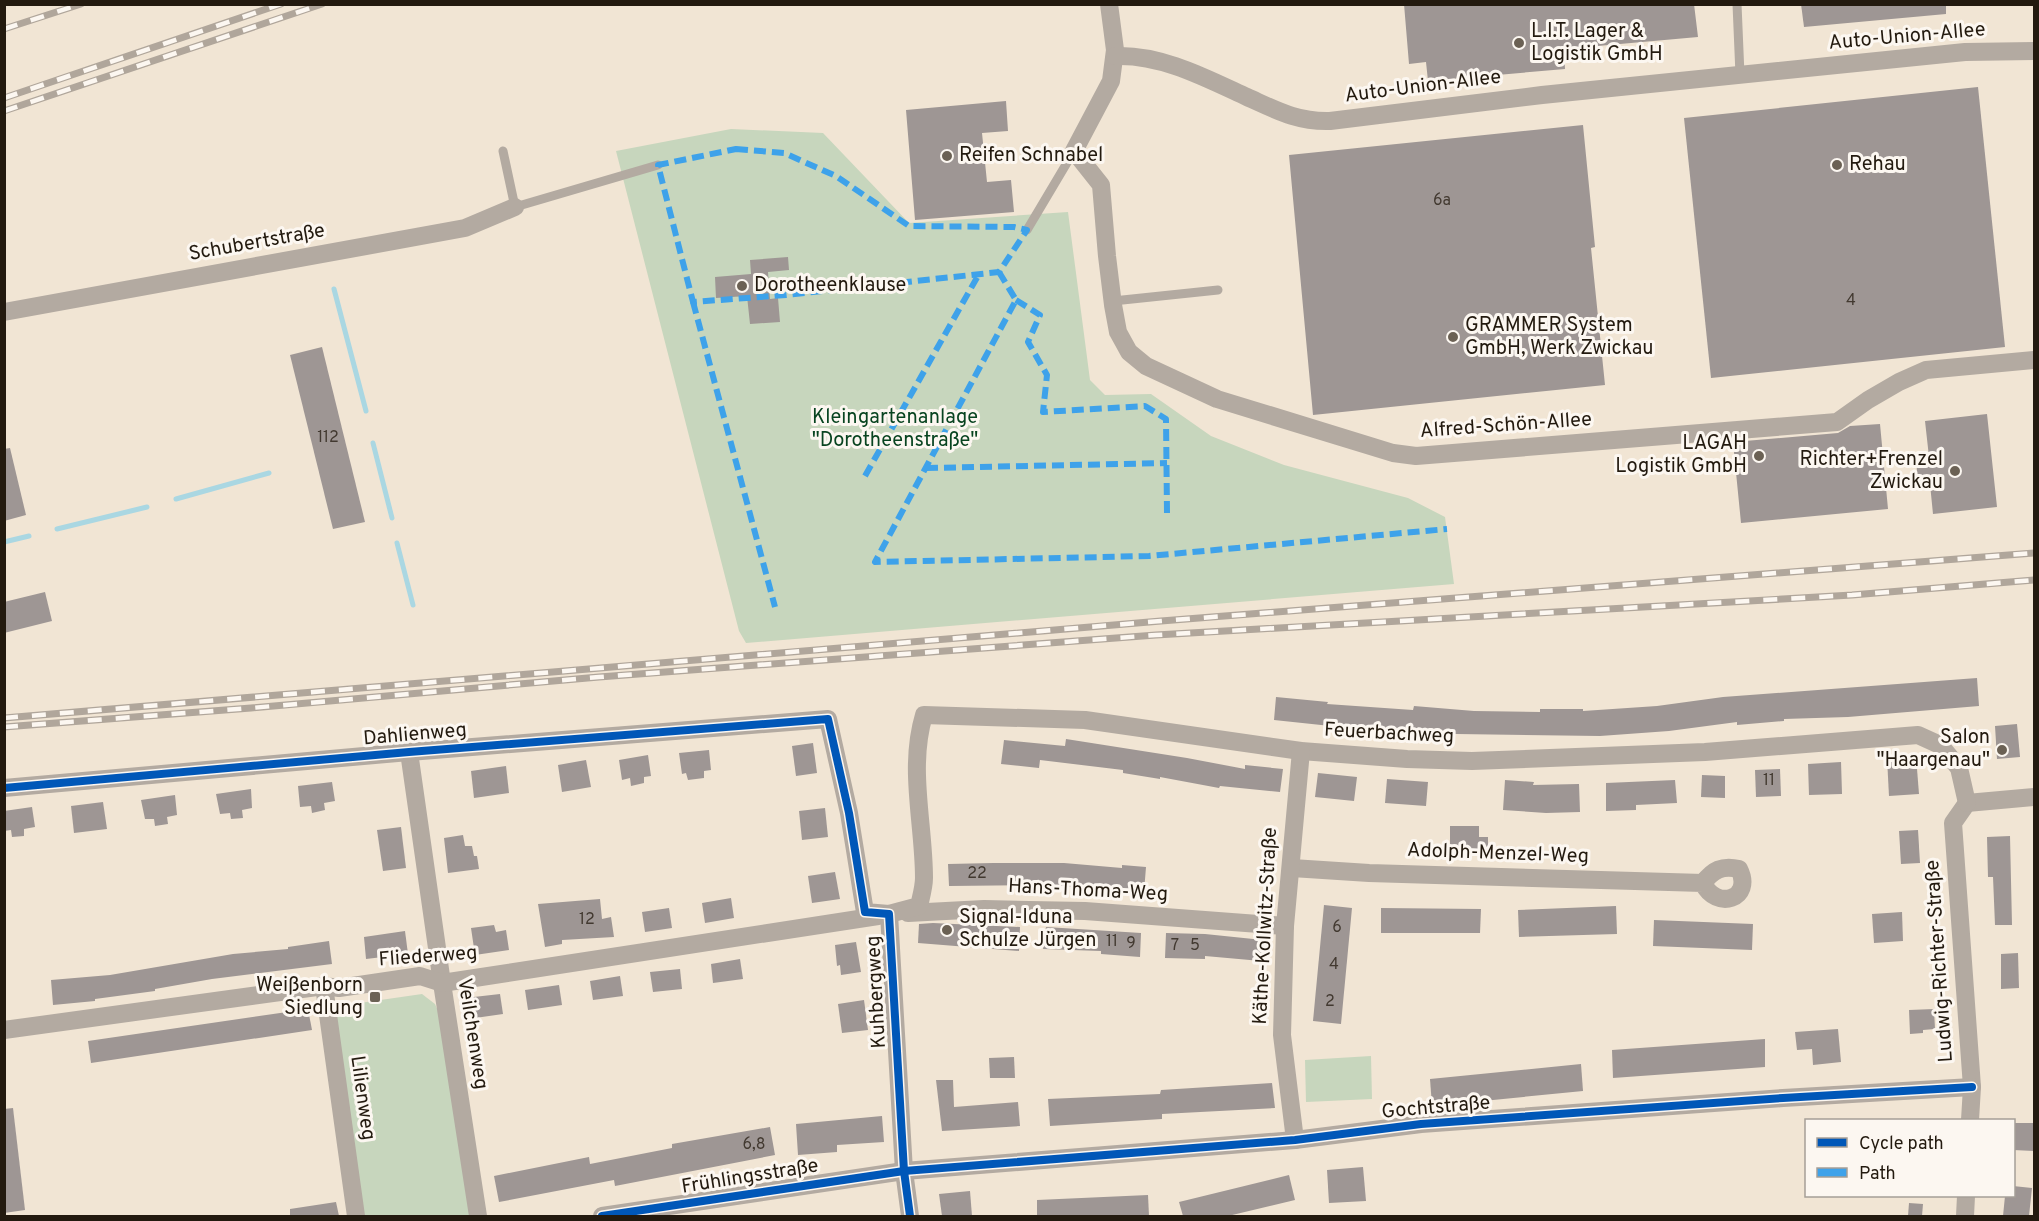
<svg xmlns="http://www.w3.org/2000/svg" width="2039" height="1221" font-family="Overpass,sans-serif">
	<rect width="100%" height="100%" fill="#f1e5d4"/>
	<!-- green -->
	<g fill="#c7d6bd">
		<polygon points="731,129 823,133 909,223 1068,212 1090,380 1105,395 1151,394 1211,436 1284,465 1408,498 1445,517 1454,584 746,643 739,631 616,151"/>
		<polygon points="422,994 435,1004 438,1011 471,1216 363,1216 332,1007"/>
		<polygon points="1371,1056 1372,1099 1306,1102 1305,1060"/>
	</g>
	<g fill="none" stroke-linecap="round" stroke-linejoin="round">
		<!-- stream -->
		<g stroke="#aad7e2" stroke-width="5">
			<polyline points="334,289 366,411"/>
			<polyline points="373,443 392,518"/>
			<polyline points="176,499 269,473"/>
			<polyline points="57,529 147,507"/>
			<polyline points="4,542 29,536"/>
			<polyline points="397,543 413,605"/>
		</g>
	</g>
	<!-- building -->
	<g fill="#9e9694">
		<polygon points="1404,4 1694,4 1698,37 1564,49 1565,69 1428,81 1426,62 1409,64"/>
		<polygon points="1801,4 1946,4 1946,14 1804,27"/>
		<polygon points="1978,87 2005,347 1711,378 1684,118"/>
		<polygon points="1006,101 1008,131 982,133 987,182 1011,180 1014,212 915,220 906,110"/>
		<polygon points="1583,125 1595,247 1591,248 1605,385 1313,415 1289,155"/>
		<polygon points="788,257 789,270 768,272 770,299 778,298 780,322 750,324 747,296 716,298 715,277 751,274 750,260"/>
		<polygon points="322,347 365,522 333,529 290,355"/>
		<polygon points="1987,414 1997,507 1933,514 1930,484 1918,486 1916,458 1929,457 1925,421"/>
		<polygon points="1880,424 1888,509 1741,523 1733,442 1838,433 1850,426"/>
		<polygon points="10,448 26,515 4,521 4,449"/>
		<polygon points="45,592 52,621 4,633 4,602"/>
		<polygon points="1977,678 1979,706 1848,717 1784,719 1784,721 1737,725 1737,722 1669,731 1600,736 1457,734 1340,727 1274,720 1276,697 1328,702 1327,704 1413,710 1414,706 1474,711 1540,712 1540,709 1583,709 1583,711 1657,706 1723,697"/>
		<polygon points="2017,724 2020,757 1997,759 1995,726"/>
		<polygon points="1066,739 1187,758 1245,769 1245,765 1283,769 1280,792 1220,786 1219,788 1160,777 1160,779 1123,773 1123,770 1040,760 1039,768 1001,764 1004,740 1065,746"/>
		<polygon points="813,743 817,773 796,776 792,746"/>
		<polygon points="709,750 711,770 704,771 704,778 688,780 686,773 682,774 679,753"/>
		<polygon points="648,755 651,776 644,777 644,783 631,786 630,778 622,780 619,760"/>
		<polygon points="1916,756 1919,794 1889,796 1887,758"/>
		<polygon points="586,760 591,787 562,792 558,765"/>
		<polygon points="1841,762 1842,794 1809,795 1808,764"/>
		<polygon points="506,766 509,793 474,798 471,771"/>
		<polygon points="1780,769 1781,796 1756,797 1755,770"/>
		<polygon points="1318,773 1357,777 1354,801 1315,797"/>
		<polygon points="1702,775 1725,776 1725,798 1701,797"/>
		<polygon points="1387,779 1428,782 1426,806 1385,803"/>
		<polygon points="1505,780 1534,782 1533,785 1579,784 1580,812 1546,813 1503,810"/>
		<polygon points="1675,780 1677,803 1636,805 1636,810 1606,811 1606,783"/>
		<polygon points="332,782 335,801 324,803 325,810 312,813 311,806 300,807 298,786"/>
		<polygon points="251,789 252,808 242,810 243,818 231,819 230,813 220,814 216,794"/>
		<polygon points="175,795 177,815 167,817 168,824 155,826 154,819 145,819 141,800"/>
		<polygon points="103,802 107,829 74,833 71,806"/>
		<polygon points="32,807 35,827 24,829 24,836 12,837 11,830 4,831 4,811"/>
		<polygon points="825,808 828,837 802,840 799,811"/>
		<polygon points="1450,826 1479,826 1479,837 1488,837 1488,851 1450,850"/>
		<polygon points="401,827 406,868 383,871 377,830"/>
		<polygon points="1918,830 1920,863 1901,864 1899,831"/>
		<polygon points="463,835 465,846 472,846 474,856 477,856 479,869 448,873 444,838"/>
		<polygon points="2010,836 2012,925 1995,925 1993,877 1988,877 1987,837"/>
		<polygon points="993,863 1064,863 1122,868 1122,865 1146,867 1144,892 1048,885 949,886 948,864"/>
		<polygon points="835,872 840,899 812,903 808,876"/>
		<polygon points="731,898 734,918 705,923 702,903"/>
		<polygon points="600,899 602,919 611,917 614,937 562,940 562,944 545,947 538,904"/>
		<polygon points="1324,905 1352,908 1341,1024 1313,1021"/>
		<polygon points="1616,906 1617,934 1519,937 1518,910"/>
		<polygon points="669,908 672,928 645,932 642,912"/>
		<polygon points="1381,908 1481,909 1480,933 1381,933"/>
		<polygon points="1902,912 1903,941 1874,943 1872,914"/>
		<polygon points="1654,920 1753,924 1752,950 1653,946"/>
		<polygon points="933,923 1020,927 1019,951 918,943 919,924"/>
		<polygon points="494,925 496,932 506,930 509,950 475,955 471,928"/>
		<polygon points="1046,927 1141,933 1140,957 1101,954 1101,951 1043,949"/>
		<polygon points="405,931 408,954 366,959 364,937"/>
		<polygon points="1166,933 1205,934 1263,940 1261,961 1205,956 1205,959 1165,958"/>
		<polygon points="329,941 332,964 212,979 155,989 155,991 95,999 95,1001 53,1005 51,980 110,975 233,954 288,949 288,947"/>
		<polygon points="856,942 861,972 841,975 840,965 837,966 835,945"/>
		<polygon points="2018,953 2019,988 2001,989 2001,954"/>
		<polygon points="740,959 743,979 713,983 711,964"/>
		<polygon points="680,969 682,989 653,992 650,972"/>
		<polygon points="620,976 623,996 593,1000 590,981"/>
		<polygon points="559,985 562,1005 528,1010 525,990"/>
		<polygon points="500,994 503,1014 468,1019 465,998"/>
		<polygon points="864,1000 868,1030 842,1033 838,1004"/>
		<polygon points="308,1009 312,1030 91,1063 88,1041"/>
		<polygon points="1934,1009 1935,1029 1923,1030 1923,1033 1910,1034 1909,1010"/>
		<polygon points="1838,1029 1841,1062 1813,1065 1812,1049 1797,1050 1795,1032"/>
		<polygon points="1765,1039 1765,1067 1613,1078 1612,1050"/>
		<polygon points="1014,1057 1015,1078 990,1078 989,1058"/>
		<polygon points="1581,1064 1583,1091 1432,1106 1430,1079"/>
		<polygon points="936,1080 953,1080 954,1107 1018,1102 1020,1126 942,1131"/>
		<polygon points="1272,1083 1275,1108 1162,1114 1162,1119 1050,1126 1048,1099 1160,1094 1161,1090"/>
		<polygon points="13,1108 25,1210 4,1213 4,1109"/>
		<polygon points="882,1116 884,1142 837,1145 837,1152 798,1155 796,1124"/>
		<polygon points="2014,1123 2034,1123 2034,1151 2013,1150"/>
		<polygon points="770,1127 775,1155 615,1186 614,1180 499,1202 494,1176 589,1157 590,1164 672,1148 672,1144"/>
		<polygon points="1363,1167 1366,1201 1329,1203 1327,1170"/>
		<polygon points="1289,1175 1295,1200 1228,1216 1183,1216 1179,1202"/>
		<polygon points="2013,1186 2032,1188 2029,1216 2003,1216 2005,1196 2013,1196"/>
		<polygon points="970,1191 972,1216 942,1216 939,1194"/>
		<polygon points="1148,1195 1149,1216 1037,1216 1037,1200"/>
		<polygon points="336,1202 339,1216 290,1216 290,1209"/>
		<polygon points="1909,1203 1923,1204 1922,1216 1908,1216"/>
	</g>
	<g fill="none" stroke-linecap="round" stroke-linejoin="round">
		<!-- service -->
		<g stroke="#b3aaa1" stroke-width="9">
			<polyline points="1737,4 1740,75"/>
			<polyline points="503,151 515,207 658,165"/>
			<polyline points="1027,230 1074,151"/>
			<polyline points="1113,301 1218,290"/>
		</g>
		<!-- minor -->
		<g stroke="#b3aaa1" stroke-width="18">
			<polyline points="1109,4 1115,50 1111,81 1074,151 1101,185 1107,256 1113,305 1118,332 1129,352 1146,366 1217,399 1393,453 1416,456 1837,422 1868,400 1899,382 1926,370 2034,360"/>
			<path d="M1115,56C1161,54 1206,78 1247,97C1276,110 1297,122 1330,121L1542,95L1965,52L2034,51"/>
			<polyline points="4,312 465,228 515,207"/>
			<polyline points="409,752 442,983 478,1216"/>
			<polyline points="4,788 409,752 828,719 849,813 865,912 889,914 904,1171 910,1216"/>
			<polyline points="1967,803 1953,823 1972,1087 1970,1120"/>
			<polyline points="1967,803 2034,797"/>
			<path d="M1292,868L1369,873L1703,883C1713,870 1722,865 1739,869C1754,899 1716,911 1703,883"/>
			<polyline points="908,913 984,909 1085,911 1285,926"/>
			<path d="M889,914L919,906C921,897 924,887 924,878C924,824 908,768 924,715L1085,720L1301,751L1407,759L1472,761L1705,752L1918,735L1940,745L1959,768L1967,803"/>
			<polyline points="324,986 356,1216"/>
			<polyline points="4,1030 324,986 339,988 420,976 442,983 878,916"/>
			<polyline points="1295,1140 1282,1035 1285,926 1301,751"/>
			<polyline points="602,1216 904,1171 1295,1140 1421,1124 1783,1098 1972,1087"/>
			<polyline points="1965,1216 1966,1196"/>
		</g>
		<!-- rail casing -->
		<g stroke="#b0a69b" stroke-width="7">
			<g id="rail">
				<polyline points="4,29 81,4"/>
				<polyline points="4,98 281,4"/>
				<polyline points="4,111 322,4"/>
				<polyline points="4,718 1161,621 2034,553"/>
				<polyline points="4,727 251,708 599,677 1156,635 1852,595 2034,580"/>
			</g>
		</g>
		<!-- rail -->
		<use href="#rail" stroke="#fcf7f1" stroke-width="4.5" stroke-dasharray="14" stroke-linecap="butt"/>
		<!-- quiet -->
		<g stroke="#3ea2ea" stroke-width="6" stroke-dasharray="12 6" stroke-linecap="butt">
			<polygon points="736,149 784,153 836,176 909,226 1014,227 1027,230 999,272 786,295 693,302 658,165"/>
			<polyline points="999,272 1016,300 875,562 1149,556 1447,529"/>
			<polyline points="1016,300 1040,315 1028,342 1047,375 1043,412 1145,406 1166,419 1167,513"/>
			<polyline points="693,302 775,607"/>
			<polyline points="926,468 1167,463"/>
			<polyline points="865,476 979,274"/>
		</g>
		<!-- cycleway casing -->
		<g stroke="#fcf7f1" stroke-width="11">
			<g id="cycleway">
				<polyline points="4,788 409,752 828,719 849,813 865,912 889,914 904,1171 910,1216"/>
				<polyline points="602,1216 904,1171 1295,1140 1421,1124 1783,1098 1972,1087"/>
			</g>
		</g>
		<!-- cycleway -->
		<use href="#cycleway" stroke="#0057b8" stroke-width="8"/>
	</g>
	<!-- markers -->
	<g fill="#6b6154" stroke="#fcf7f1" stroke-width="2">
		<circle cx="1519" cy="43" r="6"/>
		<circle cx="947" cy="156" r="6"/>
		<circle cx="1837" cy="165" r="6"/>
		<circle cx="742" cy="286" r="6"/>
		<circle cx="1453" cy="337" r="6"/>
		<circle cx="1759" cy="456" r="6"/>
		<circle cx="1955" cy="471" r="6"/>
		<circle cx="2002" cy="750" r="6"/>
		<circle cx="947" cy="930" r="6"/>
		<rect x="369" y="991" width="12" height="12" rx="3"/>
	</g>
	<g text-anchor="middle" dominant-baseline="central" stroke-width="6" stroke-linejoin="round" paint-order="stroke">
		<!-- number labels -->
		<g font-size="16" fill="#423930">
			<text x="1442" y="201">6a</text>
			<text x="1851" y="301">4</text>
			<text x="328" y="438">112</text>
			<text x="1769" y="781">11</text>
			<text x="977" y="874">22</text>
			<text x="587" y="920">12</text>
			<text x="1337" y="928">6</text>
			<text x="1112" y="942">11</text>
			<text x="1131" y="944">9</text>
			<text x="1175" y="946">7</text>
			<text x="1195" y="946">5</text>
			<text x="1334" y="965">4</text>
			<text x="1330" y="1002">2</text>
			<text x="754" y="1145">6,8</text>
		</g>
		<!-- poi labels -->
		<g font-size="20" fill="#231a0f" stroke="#fcf7f1" text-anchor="start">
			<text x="1531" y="32">L.I.T. Lager &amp;<tspan x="1531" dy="23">Logistik GmbH</tspan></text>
			<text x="959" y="156">Reifen Schnabel</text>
			<text x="1849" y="165">Rehau</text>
			<text x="754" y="286">Dorotheenklause</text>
			<text x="1465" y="326">GRAMMER System<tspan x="1465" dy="23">GmbH, Werk Zwickau</tspan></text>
			<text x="1747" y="444" text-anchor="end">LAGAH<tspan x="1747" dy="23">Logistik GmbH</tspan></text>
			<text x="1943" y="460" text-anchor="end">Richter+Frenzel<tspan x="1943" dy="23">Zwickau</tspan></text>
			<text x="1990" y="738" text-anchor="end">Salon<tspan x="1990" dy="23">"Haargenau"</tspan></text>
			<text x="959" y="918">Signal-Iduna<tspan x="959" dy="23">Schulze Jürgen</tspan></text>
			<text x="363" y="986" text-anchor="end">Weißenborn<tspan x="363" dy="23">Siedlung</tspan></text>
		</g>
		<!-- street labels -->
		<g font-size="20" fill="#231a0f" stroke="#fcf7f1">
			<text transform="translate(1907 37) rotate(-5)">Auto-Union-Allee</text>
			<text transform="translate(1423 87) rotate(-7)">Auto-Union-Allee</text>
			<text transform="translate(257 243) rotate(-10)">Schubertstraße</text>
			<text transform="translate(1506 426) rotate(-4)">Alfred-Schön-Allee</text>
			<text transform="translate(1389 734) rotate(3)">Feuerbachweg</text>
			<text transform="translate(415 735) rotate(-5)">Dahlienweg</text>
			<text transform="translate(1498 854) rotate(2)">Adolph-Menzel-Weg</text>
			<text transform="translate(1088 891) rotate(3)">Hans-Thoma-Weg</text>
			<text transform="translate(1266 926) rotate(-87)">Käthe-Kollwitz-Straße</text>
			<text transform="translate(428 957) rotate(-4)">Fliederweg</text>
			<text transform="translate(1940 961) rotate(-94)">Ludwig-Richter-Straße</text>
			<text transform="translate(877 992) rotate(-93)">Kuhbergweg</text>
			<text transform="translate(472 1034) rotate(81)">Veilchenweg</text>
			<text transform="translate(362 1098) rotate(82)">Lilienweg</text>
			<text transform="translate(1436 1108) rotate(-5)">Gochtstraße</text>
			<text transform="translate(750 1177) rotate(-9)">Frühlingsstraße</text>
		</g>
		<!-- park labels -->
		<g font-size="20" fill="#084420" stroke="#fcf7f1">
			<text x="895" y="418">Kleingartenanlage<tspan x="895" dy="23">"Dorotheenstraße"</tspan></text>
		</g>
	</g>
	<!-- border -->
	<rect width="2039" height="1221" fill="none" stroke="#231a0f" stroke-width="12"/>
	<!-- legend -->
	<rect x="1805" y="1119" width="210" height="78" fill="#fcf7f1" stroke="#a59f97" stroke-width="1.5"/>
	<rect x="1817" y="1138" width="30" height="9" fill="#0057b8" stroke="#a59f97" stroke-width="1.5"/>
	<text x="1859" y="1149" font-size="18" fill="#231a0f">Cycle path</text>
	<rect x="1817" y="1168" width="30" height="9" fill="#3ea2ea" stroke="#a59f97" stroke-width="1.5"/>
	<text x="1859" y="1179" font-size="18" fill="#231a0f">Path</text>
</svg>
